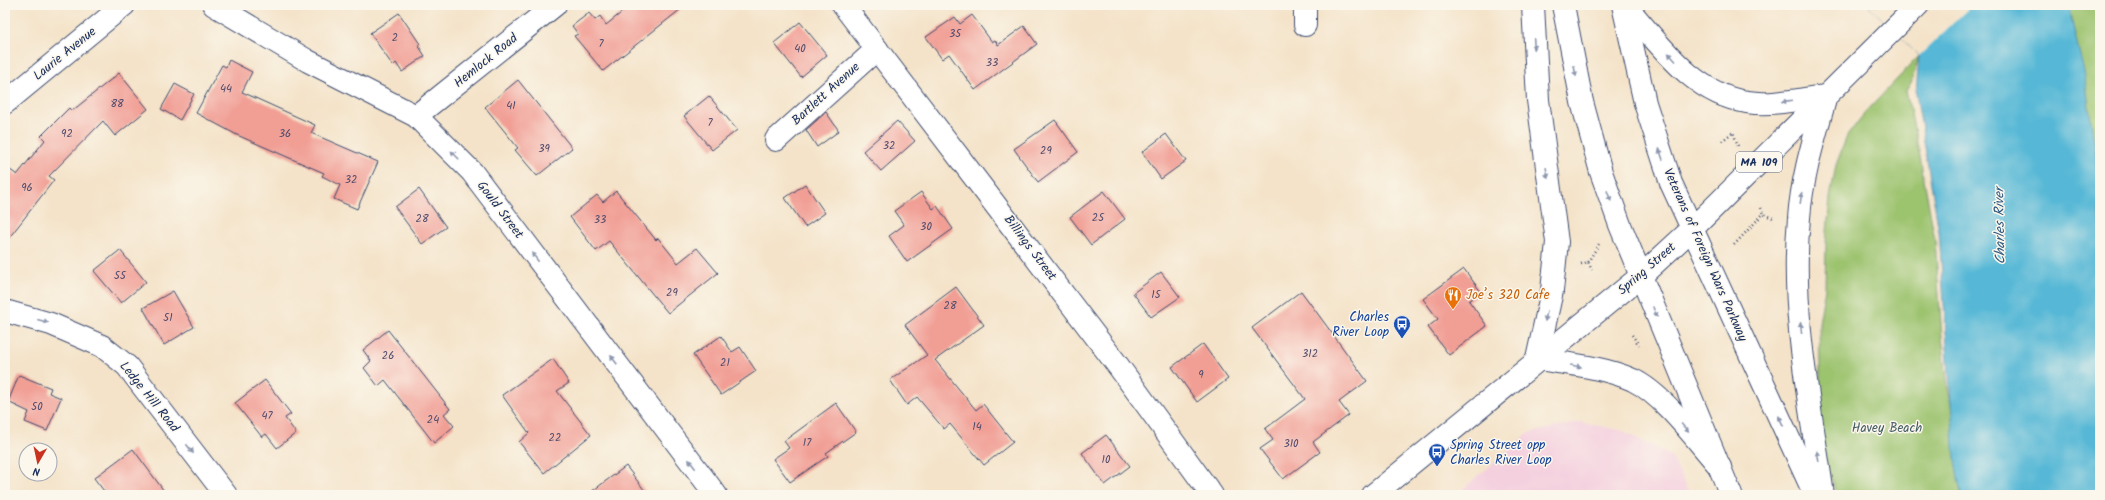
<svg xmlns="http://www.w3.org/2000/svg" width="2105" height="500" font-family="Kalam,sans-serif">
	<rect width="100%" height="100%" fill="#fbf7ec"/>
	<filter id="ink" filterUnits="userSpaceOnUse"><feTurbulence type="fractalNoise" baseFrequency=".025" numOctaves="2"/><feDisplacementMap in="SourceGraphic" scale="8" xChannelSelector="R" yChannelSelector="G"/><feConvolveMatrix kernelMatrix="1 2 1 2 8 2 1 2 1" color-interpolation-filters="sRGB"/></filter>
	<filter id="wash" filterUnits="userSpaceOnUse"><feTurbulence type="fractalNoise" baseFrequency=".012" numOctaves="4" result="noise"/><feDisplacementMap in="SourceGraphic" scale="16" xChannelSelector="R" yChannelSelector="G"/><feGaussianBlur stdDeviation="0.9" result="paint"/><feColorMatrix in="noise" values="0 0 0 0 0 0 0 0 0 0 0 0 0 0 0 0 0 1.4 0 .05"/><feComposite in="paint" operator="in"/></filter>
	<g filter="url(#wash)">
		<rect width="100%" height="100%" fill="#f4e3c9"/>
		<!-- built -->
		<polygon fill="#f4cfde" points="1580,422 1624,431 1672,457 1690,495 1456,495 1529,433"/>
		<!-- green -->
		<g fill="#9cc36e" stroke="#5c7966">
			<polygon points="2068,5 2100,5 2100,182 2071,18"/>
			<polygon points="1919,56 1912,81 1906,91 1919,151 1935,240 1942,337 1948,388 1968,495 1838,495 1819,451 1820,368 1819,323 1825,288 1826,243 1830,198 1836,165 1847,136 1864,114"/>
		</g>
		<!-- water -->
		<polygon fill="#57b8d6" stroke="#39749a" points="1868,5 2068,5 2084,72 2100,182 2100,495 1961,495 1955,460 1939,232 1916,93 1919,56"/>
		<!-- pier -->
		<polygon fill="#f4e3c9" points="1868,5 1972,5 1919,56"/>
		<g id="blocks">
			<!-- building -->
			<g fill="#f19f95">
				<polygon points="631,5 686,5 603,71 574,36 578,34 572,26 589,13 595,20 600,16 606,25"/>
				<polygon points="399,13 420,44 418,45 425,56 402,72 396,63 393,66 370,33"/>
				<polygon points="972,15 992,42 995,40 998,45 1024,26 1037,44 975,90 949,54 942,59 926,37 955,17 960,24"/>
				<polygon points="800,22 827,55 801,77 774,43"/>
				<polygon points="229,60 252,72 242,92 315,125 311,133 378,162 357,209 334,199 340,185 322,176 324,173 237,135 196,113 222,65 226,67"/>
				<polygon points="119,73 148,109 115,136 103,121 49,176 54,180 5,243 5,166 17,175 45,140 41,136 69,108 72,111"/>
				<polygon points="518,80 572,148 537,176 515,150 518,148 485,107"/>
				<polygon points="175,84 194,94 180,120 161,109"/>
				<polygon points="709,96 737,130 712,150 684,116"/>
				<polygon points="826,112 839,131 817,147 806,130"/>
				<polygon points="1055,120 1078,152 1038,182 1014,149"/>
				<polygon points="897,121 915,141 881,171 863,151"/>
				<polygon points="1166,134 1186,161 1161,179 1142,152"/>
				<polygon points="805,184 825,213 805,227 785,198"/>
				<polygon points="419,189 446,227 422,244 395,207"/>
				<polygon points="616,191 656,240 658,238 678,263 697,248 718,273 668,313 609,241 596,251 570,217 597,195 603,202"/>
				<polygon points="1104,191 1125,219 1091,245 1070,217"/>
				<polygon points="921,192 933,209 937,206 953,229 907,262 889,236 904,225 894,211"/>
				<polygon points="120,250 146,282 121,303 94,271"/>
				<polygon points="1464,269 1481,292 1469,301 1487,326 1449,355 1428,327 1438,319 1423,299"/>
				<polygon points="1161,272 1180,297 1151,317 1133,293"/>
				<polygon points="956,287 984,325 935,360 976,410 983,404 1013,442 984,465 950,424 944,429 917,397 907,405 890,380 927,355 905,325"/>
				<polygon points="173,291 194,327 164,345 143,308"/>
				<polygon points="1301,291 1367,381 1339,402 1349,415 1313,442 1320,452 1283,479 1260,449 1273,440 1265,429 1305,399 1252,328"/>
				<polygon points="388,330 450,409 444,414 454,426 434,443 385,380 378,386 364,368 371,361 363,350"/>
				<polygon points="721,336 732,352 740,347 756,371 721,395 693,355"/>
				<polygon points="1203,344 1228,379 1197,402 1172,367"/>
				<polygon points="553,359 569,383 557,391 591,435 544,473 519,442 529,433 502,395"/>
				<polygon points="19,375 51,388 49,393 61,398 47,431 25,422 29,412 8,402"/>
				<polygon points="265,380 291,414 285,418 296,433 277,448 266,434 262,437 235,403"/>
				<polygon points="836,403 856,432 826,453 828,456 790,482 773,459 789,448 784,441"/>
				<polygon points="1106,435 1130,466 1105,485 1082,453"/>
				<polygon points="133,449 167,495 107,495 94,478"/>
				<polygon points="626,466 648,495 587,495"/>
			</g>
		</g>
	</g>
	<g filter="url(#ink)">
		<use href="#blocks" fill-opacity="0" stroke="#3c4a6e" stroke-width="1"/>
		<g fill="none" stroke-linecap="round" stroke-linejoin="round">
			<!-- minor casing -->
			<g stroke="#3c4a6e" stroke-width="24">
				<g id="minor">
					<polyline points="214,5 308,61 416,116 472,172 716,495"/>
					<polyline points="843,5 1119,367 1212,495"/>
					<polyline points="1305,5 1305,25"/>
					<polyline points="5,103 124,5"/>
					<polyline points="416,116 555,5"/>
					<polyline points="776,140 877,49"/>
					<polyline points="5,311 51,324 102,346 127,366 226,495"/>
				</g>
			</g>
			<!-- secondary casing -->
			<g stroke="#3c4a6e" stroke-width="24">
				<polyline id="secondary" points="1373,495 1641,276"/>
			</g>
			<!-- primary casing -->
			<g stroke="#3c4a6e" stroke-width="24">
				<polyline id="primary" points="1641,276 1692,229 1918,5"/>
			</g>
			<!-- trunk casing -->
			<g stroke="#3c4a6e" stroke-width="24">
				<g id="trunk">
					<path d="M1533,5L1538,100L1557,242L1552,291L1537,359C1569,364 1604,367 1633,380C1664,395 1697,441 1720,467"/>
					<polyline points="1563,5 1582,102 1601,172 1620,225 1731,495"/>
					<polyline points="1623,5 1645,103 1671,183 1815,495"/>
					<path d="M1625,5C1659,43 1692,94 1747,102C1772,106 1801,99 1826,96C1815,136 1802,176 1799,218C1790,310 1810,404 1823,495"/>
				</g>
			</g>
			<!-- path -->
			<g stroke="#3c4a6e" stroke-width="2.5" stroke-dasharray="1 3" stroke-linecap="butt">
				<polyline points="1722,141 1733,132 1738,146"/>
				<polyline points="1761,208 1763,214"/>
				<polyline points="1734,245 1763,214 1773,218"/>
				<polyline points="1588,262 1599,244"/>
				<polyline points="1581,264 1588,262 1592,270"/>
				<polyline points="1632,335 1639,345"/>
			</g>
			<!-- minor -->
			<use href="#minor" stroke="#fff" stroke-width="22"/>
			<!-- secondary -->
			<use href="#secondary" stroke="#fff" stroke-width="22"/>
			<!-- primary -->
			<use href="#primary" stroke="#fff" stroke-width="22"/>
			<!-- trunk -->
			<use href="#trunk" stroke="#fff" stroke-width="22"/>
		</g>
		<!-- one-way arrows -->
		<defs><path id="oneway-solid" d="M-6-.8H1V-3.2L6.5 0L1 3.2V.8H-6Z"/></defs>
		<g fill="#8d97ae">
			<use href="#oneway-solid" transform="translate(1534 44) rotate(87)"/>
			<use href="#oneway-solid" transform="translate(1672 57) rotate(-132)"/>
			<use href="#oneway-solid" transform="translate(1575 71) rotate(79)"/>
			<use href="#oneway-solid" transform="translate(1787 101) rotate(173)"/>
			<use href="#oneway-solid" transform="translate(1661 154) rotate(-109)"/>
			<use href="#oneway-solid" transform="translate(455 155) rotate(-135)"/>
			<use href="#oneway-solid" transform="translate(1547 173) rotate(81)"/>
			<use href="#oneway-solid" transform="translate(1609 196) rotate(70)"/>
			<use href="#oneway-solid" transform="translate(1801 198) rotate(-82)"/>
			<use href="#oneway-solid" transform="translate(535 257) rotate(-127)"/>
			<use href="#oneway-solid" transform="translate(1655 312) rotate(68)"/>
			<use href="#oneway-solid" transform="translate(1546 316) rotate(102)"/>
			<use href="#oneway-solid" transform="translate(43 321) rotate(15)"/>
			<use href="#oneway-solid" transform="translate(1801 328) rotate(-96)"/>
			<use href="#oneway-solid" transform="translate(614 360) rotate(-127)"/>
			<use href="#oneway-solid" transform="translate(1576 366) rotate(10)"/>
			<use href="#oneway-solid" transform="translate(1781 421) rotate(-115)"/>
			<use href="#oneway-solid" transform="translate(1685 428) rotate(49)"/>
			<use href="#oneway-solid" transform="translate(190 449) rotate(53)"/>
			<use href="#oneway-solid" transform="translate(1818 456) rotate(-98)"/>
			<use href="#oneway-solid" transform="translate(692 464) rotate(-127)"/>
		</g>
	</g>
	<!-- icons -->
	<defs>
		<g id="restaurant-pin" transform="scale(0.9)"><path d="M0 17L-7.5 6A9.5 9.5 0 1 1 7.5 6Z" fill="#e8710a" stroke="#fbf7ec"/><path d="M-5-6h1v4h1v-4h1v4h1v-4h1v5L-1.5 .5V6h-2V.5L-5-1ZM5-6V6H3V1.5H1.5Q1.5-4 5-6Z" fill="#fff"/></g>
		<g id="bus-pin" transform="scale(0.9)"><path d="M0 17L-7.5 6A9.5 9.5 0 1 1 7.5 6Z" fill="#1a4fb4" stroke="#fbf7ec"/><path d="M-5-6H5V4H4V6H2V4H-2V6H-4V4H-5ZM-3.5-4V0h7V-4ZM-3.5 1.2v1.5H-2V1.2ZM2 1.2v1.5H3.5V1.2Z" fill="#fff"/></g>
	</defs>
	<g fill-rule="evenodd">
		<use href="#restaurant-pin" x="1453" y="295"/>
		<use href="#bus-pin" x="1402" y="324"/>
		<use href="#bus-pin" x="1437" y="452"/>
	</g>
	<g text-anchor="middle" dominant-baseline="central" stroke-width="3" stroke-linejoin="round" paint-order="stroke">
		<!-- number labels -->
		<g font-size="11" fill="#504b6c">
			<text x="955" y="34">35</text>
			<text x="395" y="38">2</text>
			<text x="601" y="44">7</text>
			<text x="800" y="49">40</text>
			<text x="992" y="63">33</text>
			<text x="226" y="89">44</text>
			<text x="117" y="104">88</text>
			<text x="511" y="106">41</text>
			<text x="710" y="123">7</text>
			<text x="67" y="134">92</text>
			<text x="285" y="134">36</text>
			<text x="889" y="146">32</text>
			<text x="544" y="149">39</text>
			<text x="1046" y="151">29</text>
			<text x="351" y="180">32</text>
			<text x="27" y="188">96</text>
			<text x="1098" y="218">25</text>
			<text x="422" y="219">28</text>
			<text x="600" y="220">33</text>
			<text x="926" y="227">30</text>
			<text x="120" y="276">55</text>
			<text x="672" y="293">29</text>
			<text x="1156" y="295">15</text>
			<text x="950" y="306">28</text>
			<text x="168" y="318">51</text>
			<text x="1310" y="354">312</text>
			<text x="388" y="356">26</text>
			<text x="725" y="363">21</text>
			<text x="1201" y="375">9</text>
			<text x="37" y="407">50</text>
			<text x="267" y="416">47</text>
			<text x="433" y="420">24</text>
			<text x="977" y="427">14</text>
			<text x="555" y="438">22</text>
			<text x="807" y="443">17</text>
			<text x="1291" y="444">310</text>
			<text x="1106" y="460">10</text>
		</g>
		<!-- shield labels -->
		<rect fill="#fbf7ec" stroke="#5e6b89" stroke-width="1" x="1736" y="152" width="46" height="20" rx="3"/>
		<g font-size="12" font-weight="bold" fill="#1b2f5e">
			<text x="1759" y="162">MA 109</text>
		</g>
		<!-- street labels -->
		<g font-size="13" fill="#1b2f5e" stroke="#fbf7ec">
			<text transform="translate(65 54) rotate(-39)">Laurie Avenue</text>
			<text transform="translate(486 61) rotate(-39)">Hemlock Road</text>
			<text transform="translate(826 94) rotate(-42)">Bartlett Avenue</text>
			<text transform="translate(500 210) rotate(53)">Gould Street</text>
			<text transform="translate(1030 248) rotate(53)">Billings Street</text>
			<text transform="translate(1705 255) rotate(66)">Veterans of Foreign Wars Parkway</text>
			<text transform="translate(1647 269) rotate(-41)">Spring Street</text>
			<text transform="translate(149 397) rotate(51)">Ledge Hill Road</text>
		</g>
		<!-- food labels -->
		<g font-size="13" fill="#c56008" stroke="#fbf7ec" text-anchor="start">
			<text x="1466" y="295">Joe’s 320 Cafe</text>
		</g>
		<!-- transit labels -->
		<g font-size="13" fill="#164399" stroke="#fbf7ec" text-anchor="end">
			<text x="1389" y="317">Charles<tspan x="1389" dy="15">River Loop</tspan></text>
			<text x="1450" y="445" text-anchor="start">Spring Street opp<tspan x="1450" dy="15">Charles River Loop</tspan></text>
		</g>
		<!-- park labels -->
		<g font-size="13" fill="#425b63" stroke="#fbf7ec">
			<text x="1887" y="428">Havey Beach</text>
		</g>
		<!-- water labels -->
		<g font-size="14" font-style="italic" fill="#2d5882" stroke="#fbf7ec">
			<text transform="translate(2000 226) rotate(-91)">Charles River</text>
		</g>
	</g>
	<!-- margin -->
	<rect width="2105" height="500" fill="none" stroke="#fbf7ec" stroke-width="20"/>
	<!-- north arrow -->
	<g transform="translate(38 462) rotate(189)"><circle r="19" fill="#fbf7ec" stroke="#a1a7b3"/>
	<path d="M0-3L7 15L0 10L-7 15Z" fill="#c8321e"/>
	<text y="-6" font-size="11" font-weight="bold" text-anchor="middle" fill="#1b2f5e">N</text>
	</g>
</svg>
